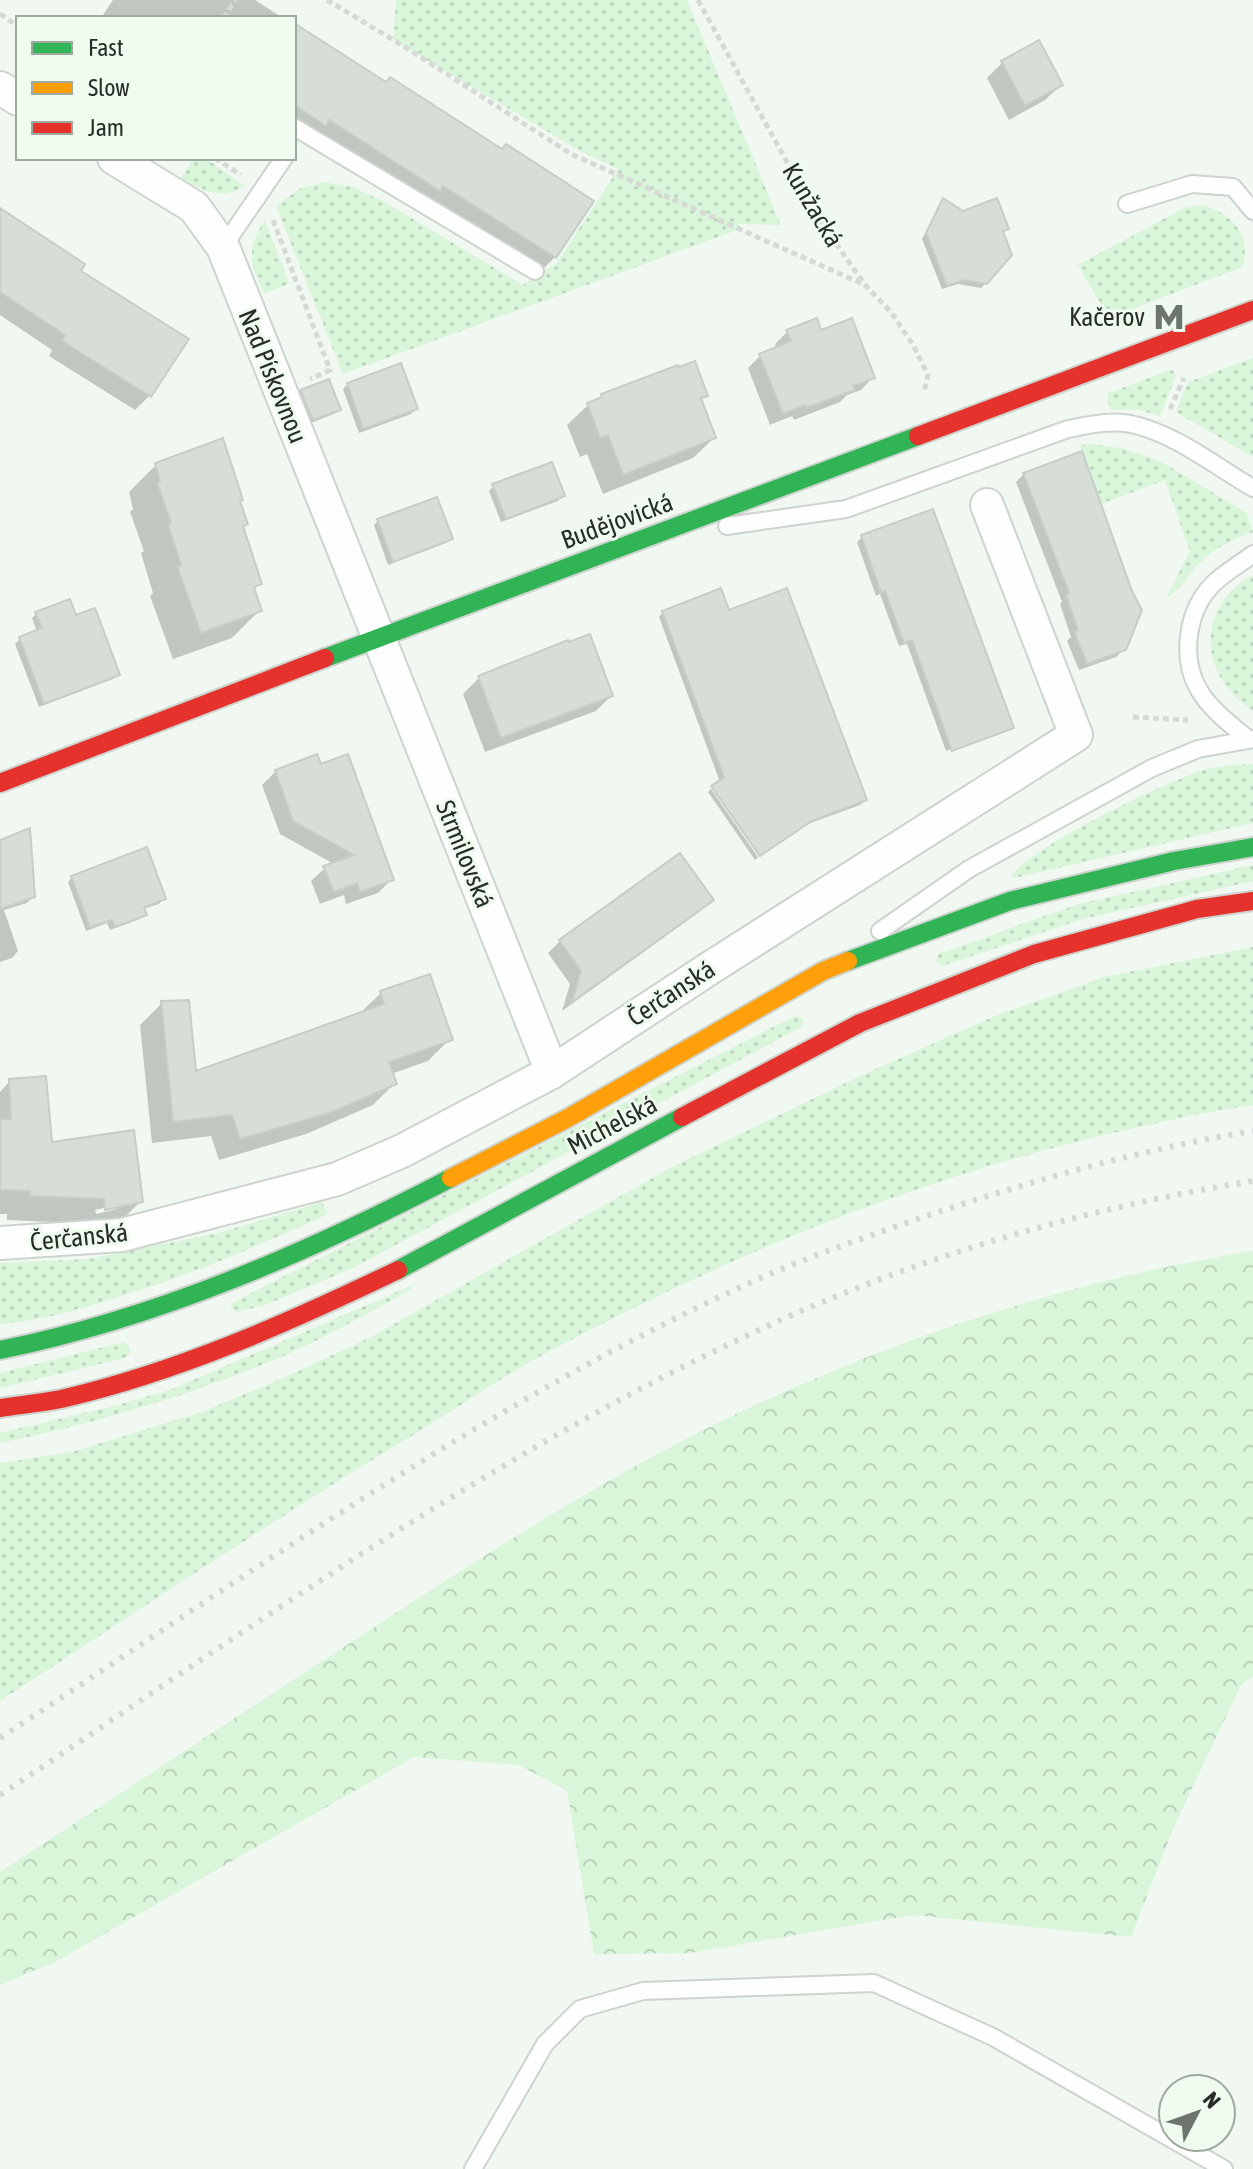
<svg xmlns="http://www.w3.org/2000/svg" width="1253" height="2169" font-family="'Asap Condensed',sans-serif">
	<defs>
		<pattern id="grass-dots" width="8" height="8" patternUnits="userSpaceOnUse" patternTransform="scale(2)"><rect width="8" height="8" fill="#d9f5da"/><path d="M2 2h.1M6 6h.1" fill="none" stroke="#bad2bb" stroke-width="1.8" stroke-linecap="round"/></pattern>
		<pattern id="forest-crowns" width="20" height="18" patternUnits="userSpaceOnUse" patternTransform="scale(2)"><rect width="20" height="18" fill="#d9f5da"/><path d="M2 6a3 3 0 1 1 6 0M12 15a3 3 0 1 1 6 0" fill="none" stroke="#bad2bb"/></pattern>
	</defs>
	<rect width="100%" height="100%" fill="#f1f8f1"/>
	<!-- grass -->
	<g fill="url(#grass-dots)">
		<polygon points="396,0 687,0 781,225 739,224 740,229 343,374 276,206 299,189 324,182 352,187 383,201 523,285 557,263 618,169 580,151 393,40"/>
		<path d="M194,158H205L245,186C220,201 204,191 181,178Z"/>
		<path d="M1202,205C1231,213 1253,236 1242,267L1109,318L1078,265L1184,208Z"/>
		<path d="M265,220L289,284L264,294C250,263 245,251 265,220Z"/>
		<polygon points="1253,358 1253,457 1176,412 1188,382"/>
		<polygon points="1172,369 1176,376 1160,416 1140,410 1110,410 1107,394"/>
		<path d="M1093,444L1125,449L1160,461L1247,513L1253,532C1230,540 1209,551 1193,570C1184,582 1179,590 1166,598L1190,551L1165,480L1101,504L1080,445Z"/>
		<path d="M1253,575V711C1199,677 1194,607 1253,575Z"/>
		<path d="M1253,764V823L1014,878L1011,876C1033,846 1165,782 1204,770C1220,765 1237,765 1253,764Z"/>
		<polygon points="1253,865 1253,881 1083,919 942,966 936,961 938,954 1079,904"/>
		<path d="M1253,947V1105C1204,1112 1156,1123 1108,1134C907,1182 728,1256 546,1353C499,1379 454,1410 408,1438C270,1522 136,1612 0,1701V1463L72,1452L202,1412L279,1380L371,1337L670,1168L860,1076L995,1016L1104,977Z"/>
		<polygon points="795,1016 803,1019 801,1027 351,1269 265,1305 237,1312 230,1307 234,1302"/>
		<path d="M322,1202L328,1214C258,1246 189,1276 115,1298C77,1310 40,1321 0,1324V1263L88,1259L219,1233Z"/>
		<path d="M413,1285L410,1290C364,1315 318,1342 269,1362C182,1398 92,1424 0,1443V1433L110,1407L170,1390Z"/>
		<polygon points="124,1342 130,1347 130,1353 125,1358 0,1388 0,1373"/>
	</g>
	<!-- forest -->
	<path fill="url(#forest-crowns)" d="M1253,1251V1676L1241,1685L1175,1824L1131,1937L913,1915L690,1953L594,1954L567,1791L519,1765L414,1757L57,1961L0,1985V1872C117,1796 233,1719 350,1643C472,1563 596,1482 728,1418C893,1338 1071,1280 1253,1251Z"/>
	<!-- shadow -->
	<g fill="#0003" fill-rule="evenodd">
		<polygon points="113,0 255,0 283,18 101,18"/>
		<polygon points="294,25 555,257 540,272 294,129"/>
		<polygon points="1002,63 1061,85 1045,100 1009,120 987,78"/>
		<polygon points="943,201 963,213 1007,229 1002,234 986,283 981,288 958,284 942,289 922,239"/>
		<polygon points="0,210 78,271 186,340 149,396 135,410 49,356 52,350 0,315"/>
		<polygon points="788,331 873,377 861,390 847,395 840,402 794,420 792,416 770,425 748,368 761,355 777,349 775,344"/>
		<polygon points="348,384 415,409 411,414 359,433 343,389"/>
		<polygon points="302,392 339,410 334,414 308,424 297,396"/>
		<polygon points="706,395 700,401 714,438 693,458 603,494 587,454 580,457 567,425 588,405 602,396"/>
		<polygon points="157,464 238,502 246,523 241,528 259,583 253,590 260,610 232,638 173,659 150,596 153,593 141,553 144,551 130,512 133,509 129,492"/>
		<polygon points="1024,474 1124,649 1116,657 1079,670 1067,641 1071,637 1060,604 1062,602 1016,482"/>
		<polygon points="494,486 562,496 558,501 501,522 489,491"/>
		<polygon points="378,521 451,539 446,543 388,565 374,525"/>
		<polygon points="862,537 1012,727 1009,730 1009,727 946,751 907,644 899,646 880,594 876,596 857,542"/>
		<polygon points="663,612 728,613 865,800 860,805 805,825 720,782 659,617"/>
		<polygon points="36,614 75,618 118,675 113,679 39,707 15,644 20,639 37,632 32,618"/>
		<polygon points="479,678 611,696 596,711 485,752 463,694"/>
		<polygon points="276,771 392,879 378,893 346,904 344,895 320,904 311,881 325,868 334,864 280,834 262,785"/>
		<polygon points="711,789 758,857 755,860 708,792"/>
		<polygon points="0,842 33,896 27,903 4,910 18,951 12,958 0,962"/>
		<polygon points="72,877 163,899 159,904 143,909 145,914 140,919 110,930 107,923 86,931 68,882"/>
		<polygon points="711,900 699,912 562,1011 570,984 548,953 560,941"/>
		<polygon points="381,993 450,1039 428,1061 391,1074 395,1083 373,1105 306,1134 219,1160 211,1136 152,1143 140,1025 162,1003 194,1074 358,1015"/>
		<path d="M10,1081L50,1144L141,1201L117,1225L7,1220V1214H0V1092ZM117,1205V1209L96,1214L95,1210Z"/>
	</g>
	<!-- building -->
	<g fill="#d7ddd7" stroke="#c7cdc7" stroke-width="2">
		<polygon points="294,23 386,82 390,77 502,149 506,144 594,201 556,258 443,186 440,191 329,120 326,126 294,105"/>
		<polygon points="1039,40 1063,85 1025,106 1001,61"/>
		<polygon points="943,198 963,211 997,198 1009,229 1003,231 1012,255 987,284 964,280 947,286 926,233"/>
		<polygon points="0,208 85,264 81,271 189,339 151,397 62,341 65,335 0,292"/>
		<polygon points="817,318 821,330 852,318 875,378 853,386 855,390 806,408 805,405 783,414 759,354 791,341 786,330"/>
		<polygon points="695,361 708,396 701,398 716,438 623,475 608,435 600,438 587,403 602,397 601,394 678,365 679,367"/>
		<polygon points="401,363 418,409 363,429 347,383"/>
		<polygon points="329,379 341,410 313,420 300,390"/>
		<polygon points="223,438 243,500 240,501 248,524 243,526 262,584 254,587 262,611 201,633 177,566 181,565 168,524 171,523 157,483 160,481 155,463"/>
		<polygon points="1082,451 1132,591 1142,610 1126,650 1087,664 1074,631 1078,630 1066,595 1069,593 1023,473"/>
		<polygon points="552,462 565,496 506,519 492,484"/>
		<polygon points="437,497 453,539 393,562 377,519"/>
		<polygon points="933,509 1014,728 952,751 912,640 904,643 885,591 881,593 861,535"/>
		<polygon points="721,588 729,610 787,588 867,800 812,821 760,856 711,786 724,777 662,611"/>
		<polygon points="70,599 76,615 95,608 120,675 44,704 19,637 42,628 35,612"/>
		<polygon points="590,634 613,696 501,738 478,676 568,640 569,642"/>
		<polygon points="317,754 321,764 348,754 394,880 360,892 357,883 334,892 323,866 354,855 293,821 275,770"/>
		<polygon points="30,828 35,897 0,909 0,840"/>
		<polygon points="147,847 166,899 144,907 147,915 115,927 112,920 90,927 71,876"/>
		<polygon points="680,853 714,900 572,1002 581,971 559,940"/>
		<polygon points="430,974 453,1040 389,1062 397,1084 330,1113 240,1139 232,1115 173,1122 161,1001 189,1000 196,1071 384,1004 380,991"/>
		<polygon points="46,1076 52,1142 134,1130 143,1202 105,1210 104,1199 30,1196 30,1191 0,1190 0,1119 11,1119 9,1079"/>
	</g>
	<g fill="none" stroke-linecap="round" stroke-linejoin="round">
		<!-- lane casing -->
		<g stroke="#cdd3cd" stroke-width="20">
			<g id="lane">
				<polyline points="294,127 535,271"/>
				<polyline points="1127,204 1192,184 1233,187 1253,211"/>
				<polyline points="223,247 284,158"/>
				<path d="M727,526L846,509L1068,429C1089,425 1110,420 1131,424C1174,433 1215,466 1253,488"/>
				<path d="M1247,738C1230,724 1210,709 1199,690C1180,658 1187,610 1213,584C1224,573 1240,564 1253,554"/>
				<polyline points="880,931 969,869 1152,768 1198,749 1253,739"/>
				<polyline points="473,2169 545,2044 580,2009 643,1991 874,1983 993,2037 1224,2169"/>
			</g>
		</g>
		<!-- street casing -->
		<g stroke="#cdd3cd" stroke-width="36">
			<g id="street">
				<polyline points="0,88 18,99"/>
				<polyline points="114,158 194,207 223,247 552,1072"/>
				<polyline points="0,1243 122,1235 337,1179 402,1151 552,1072 710,968 1076,735 987,505"/>
			</g>
		</g>
		<!-- fast casing -->
		<g stroke="#cdd3cd" stroke-width="22">
			<g id="fast">
				<polyline points="325,658 918,436"/>
				<polyline points="848,961 1010,901 1174,861 1253,847"/>
				<polyline points="398,1270 682,1117"/>
				<path d="M0,1350C158,1318 309,1252 451,1178"/>
			</g>
		</g>
		<!-- slow casing -->
		<g stroke="#cdd3cd" stroke-width="22">
			<polyline id="slow" points="451,1178 568,1118 823,971 848,961"/>
		</g>
		<!-- jam casing -->
		<g stroke="#cdd3cd" stroke-width="22">
			<g id="jam">
				<polyline points="918,436 1253,310"/>
				<polyline points="0,783 325,658"/>
				<polyline points="682,1117 860,1023 1034,954 1197,909 1253,901"/>
				<path d="M0,1408C20,1405 41,1403 61,1399C178,1372 290,1322 398,1270"/>
			</g>
		</g>
		<!-- path -->
		<g stroke="#d6d9d6" stroke-width="5" stroke-dasharray="6 4" stroke-linecap="butt">
			<polyline points="327,0 405,47 571,154 865,285"/>
			<polyline points="698,0 816,215 865,285 891,312 913,345 928,375 924,392"/>
			<polyline points="0,14 18,26"/>
			<polyline points="223,18 236,0"/>
			<polyline points="215,158 241,175"/>
			<polyline points="273,220 330,370 310,379"/>
			<polyline points="1170,409 1184,378"/>
			<polyline points="1133,717 1188,720"/>
		</g>
		<!-- lane -->
		<use href="#lane" stroke="#fdfefd" stroke-width="16"/>
		<!-- street -->
		<use href="#street" stroke="#fdfefd" stroke-width="32"/>
		<!-- fast -->
		<use href="#fast" stroke="#30b455" stroke-width="18"/>
		<!-- slow -->
		<use href="#slow" stroke="#ff9f0a" stroke-width="18"/>
		<!-- jam -->
		<use href="#jam" stroke="#e5322d" stroke-width="18"/>
		<!-- rail -->
		<g stroke="#d5d7d5" stroke-width="6" stroke-dasharray="4 8" stroke-linecap="butt">
			<path d="M0,1738C245,1578 486,1402 754,1281C812,1255 872,1235 932,1214C1038,1179 1143,1149 1253,1131"/>
			<path d="M0,1795C256,1625 510,1440 792,1315C938,1251 1096,1206 1253,1181"/>
		</g>
	</g>
	<!-- icons -->
	<defs>
		<g id="metro-bare" transform="scale(2.4)"><path d="M-5.5 5V-5H-3L0 0L3-5H5.5V5H3V-.5L0 4L-3-.5V5Z" fill="#6e746e" stroke="#eefbee" stroke-width="2.5" paint-order="stroke"/></g>
	</defs>
	<g fill-rule="evenodd">
		<use href="#metro-bare" x="1169" y="317"/>
	</g>
	<g text-anchor="middle" dominant-baseline="central" stroke-width="6" stroke-linejoin="round" paint-order="stroke">
		<!-- street labels -->
		<g font-size="26" fill="#282d28" stroke="#eefbee">
			<text transform="translate(813 205) rotate(59)">Kunžacká</text>
			<text transform="translate(273 376) rotate(68)">Nad Pískovnou</text>
			<text transform="translate(617 521) rotate(-20)">Budějovická</text>
			<text transform="translate(465 854) rotate(68)">Strmilovská</text>
			<text transform="translate(671 993) rotate(-33)">Čerčanská</text>
			<text transform="translate(612 1125) rotate(-28)">Michelská</text>
			<text transform="translate(79 1237) rotate(-6)">Čerčanská</text>
		</g>
		<!-- poi labels -->
		<g font-size="26" fill="#282d28" stroke="#eefbee" text-anchor="end">
			<text x="1145" y="317">Kačerov</text>
		</g>
	</g>
	<!-- legend -->
	<rect x="16" y="16" width="280" height="144" fill="#eefbee" stroke="#9fa99f" stroke-width="2"/>
	<rect x="32" y="42" width="40" height="12" fill="#30b455" stroke="#9fa99f" stroke-width="2"/>
	<text x="88" y="56" font-size="24" fill="#282d28">Fast</text>
	<rect x="32" y="82" width="40" height="12" fill="#ff9f0a" stroke="#9fa99f" stroke-width="2"/>
	<text x="88" y="96" font-size="24" fill="#282d28">Slow</text>
	<rect x="32" y="122" width="40" height="12" fill="#e5322d" stroke="#9fa99f" stroke-width="2"/>
	<text x="88" y="136" font-size="24" fill="#282d28">Jam</text>
	<!-- north arrow -->
	<g transform="translate(1197 2113) rotate(49)"><circle r="38" fill="#eefbee" stroke="#9fa99f" stroke-width="2"/>
	<path d="M0-6L14 30L0 20L-14 30Z" fill="#6e746e"/>
	<text y="-12" font-size="22" font-weight="bold" text-anchor="middle" fill="#282d28">N</text>
	</g>
</svg>
